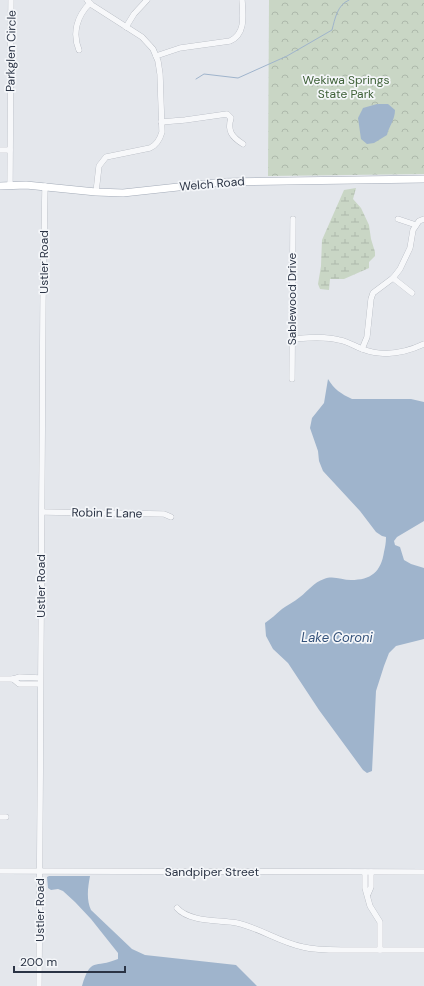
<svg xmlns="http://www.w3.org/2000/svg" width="424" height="986" font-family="'DM Sans',sans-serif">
	<defs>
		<pattern id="wetland-marsh" width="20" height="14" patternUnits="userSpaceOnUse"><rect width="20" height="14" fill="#c9d6c5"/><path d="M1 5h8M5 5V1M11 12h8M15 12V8" fill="none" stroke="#adb8ab"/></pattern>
		<pattern id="park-crowns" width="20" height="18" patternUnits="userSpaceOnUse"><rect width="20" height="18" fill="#c9d6c5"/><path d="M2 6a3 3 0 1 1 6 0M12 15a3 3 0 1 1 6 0" fill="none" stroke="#adb8ab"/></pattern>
	</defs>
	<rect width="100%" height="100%" fill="#e4e7ec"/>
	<!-- wetland -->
	<polygon fill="url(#wetland-marsh)" points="356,188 353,199 361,208 369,225 371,239 375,252 375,256 369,262 369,268 344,279 330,279 329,290 320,289 318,284 321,266 322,240 344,190"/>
	<!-- park -->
	<polygon fill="url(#park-crowns)" points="269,0 424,0 424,174 268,176"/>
	<!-- water -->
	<g fill="#9fb4cc">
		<path d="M377,104H388L395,110C395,120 389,126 387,135L374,143L367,144L361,139L358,118L363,108Z"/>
		<path d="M328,379C334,389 341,394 352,399H411L424,402V521L397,537L394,541L395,545L400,547L404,560L411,564L424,568V639L396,646L389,653L384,666L376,691L372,771L367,773L363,770L319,710L288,663L273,649L266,636L265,623C271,619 276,614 282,609C287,605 294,602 300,597C308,591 314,582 324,579C333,575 342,580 351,580C371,580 381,572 384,552C385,547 386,543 386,537L382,536L376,532L360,511L323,471L319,461L318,451L310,428L312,418L324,403Z"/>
		<path d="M49,876H90C88,887 86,899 91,910L132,949L145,955L236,965L257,986H82C91,956 94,969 118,959V953L91,919L75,902L63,891L58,889L51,890L48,888L47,877Z"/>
	</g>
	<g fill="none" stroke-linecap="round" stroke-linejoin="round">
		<!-- stream -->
		<path stroke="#9fb4cc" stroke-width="1" d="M196,79L204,74L238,78L287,56L332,30C335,19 337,5 349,0"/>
		<!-- minor casing -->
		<g stroke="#a9aeb7" stroke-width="6">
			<g id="minor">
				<path d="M87,0L92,5L142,37L153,49L158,61L160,74L162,132C160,139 157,145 150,148L106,157L99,166L96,192"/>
				<polyline points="126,27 134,14 147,0"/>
				<path d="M79,50C72,33 77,16 90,3"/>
				<path d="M156,56L180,48L230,41C246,34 243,15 242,0"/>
				<path d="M161,122L185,120L227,114L231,118C227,131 232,137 243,144"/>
				<polyline points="0,150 10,150"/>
				<polyline points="10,185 11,0"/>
				<polyline points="398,219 416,225"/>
				<polyline points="393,278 412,293"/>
				<path d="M292,339C307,338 324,336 339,340C347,341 354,346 362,349C383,357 403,354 424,344"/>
				<polyline points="362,349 367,337 371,299 373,293 393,278 400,269 410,248 413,230 419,221 424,219"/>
				<polyline points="292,379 293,219"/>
				<polyline points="42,512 164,514 171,517"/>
				<polyline points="0,679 13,679 19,677 40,678"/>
				<polyline points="13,679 19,684 40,684"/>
				<polyline points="0,817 6,817"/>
				<polyline points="0,871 424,872"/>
				<polyline points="365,872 365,888 370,906 380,922 380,950"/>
				<polyline points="368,894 371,887 371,872"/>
				<path d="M177,908C189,922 219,920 237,923C260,928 279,942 303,947C319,951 337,950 354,950C377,950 401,950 424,950"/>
				<polyline points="39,986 43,301 45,186"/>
			</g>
		</g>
		<!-- major casing -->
		<g stroke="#a3abb8" stroke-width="8">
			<polyline id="major" points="0,186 26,185 96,192 123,193 224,182 424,179"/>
		</g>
		<!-- minor -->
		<use href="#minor" stroke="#f7f8fa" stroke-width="5.5"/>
		<!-- major -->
		<use href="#major" stroke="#fff" stroke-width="7"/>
	</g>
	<g text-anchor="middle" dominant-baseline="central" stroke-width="3.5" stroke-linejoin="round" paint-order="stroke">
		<!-- street labels -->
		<g font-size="12" fill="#2b3445" stroke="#f4f6f9">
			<text transform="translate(11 51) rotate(-89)">Parkglen Circle</text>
			<text transform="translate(212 184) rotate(-5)">Welch Road</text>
			<text transform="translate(44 262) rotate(-90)">Ustler Road</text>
			<text transform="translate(292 299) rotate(-90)">Sablewood Drive</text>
			<text transform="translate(107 513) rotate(1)">Robin E Lane</text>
			<text transform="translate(41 586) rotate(-90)">Ustler Road</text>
			<text x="212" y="872">Sandpiper Street</text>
			<text transform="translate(40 910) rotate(-90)">Ustler Road</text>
		</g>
		<!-- park labels -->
		<g font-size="12" fill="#3f6138" stroke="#f4f6f9">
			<text x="346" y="80">Wekiwa Springs<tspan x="346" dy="14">State Park</tspan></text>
		</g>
		<!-- water labels -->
		<g font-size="13" font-style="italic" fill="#34527a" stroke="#f4f6f9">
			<text x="337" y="637">Lake Coroni</text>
		</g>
	</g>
	<!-- scale -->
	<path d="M14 966v6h111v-6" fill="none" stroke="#2b3445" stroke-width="2"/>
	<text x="20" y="966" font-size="12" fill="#2b3445" stroke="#f4f6f9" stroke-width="3" paint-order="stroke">200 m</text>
</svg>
